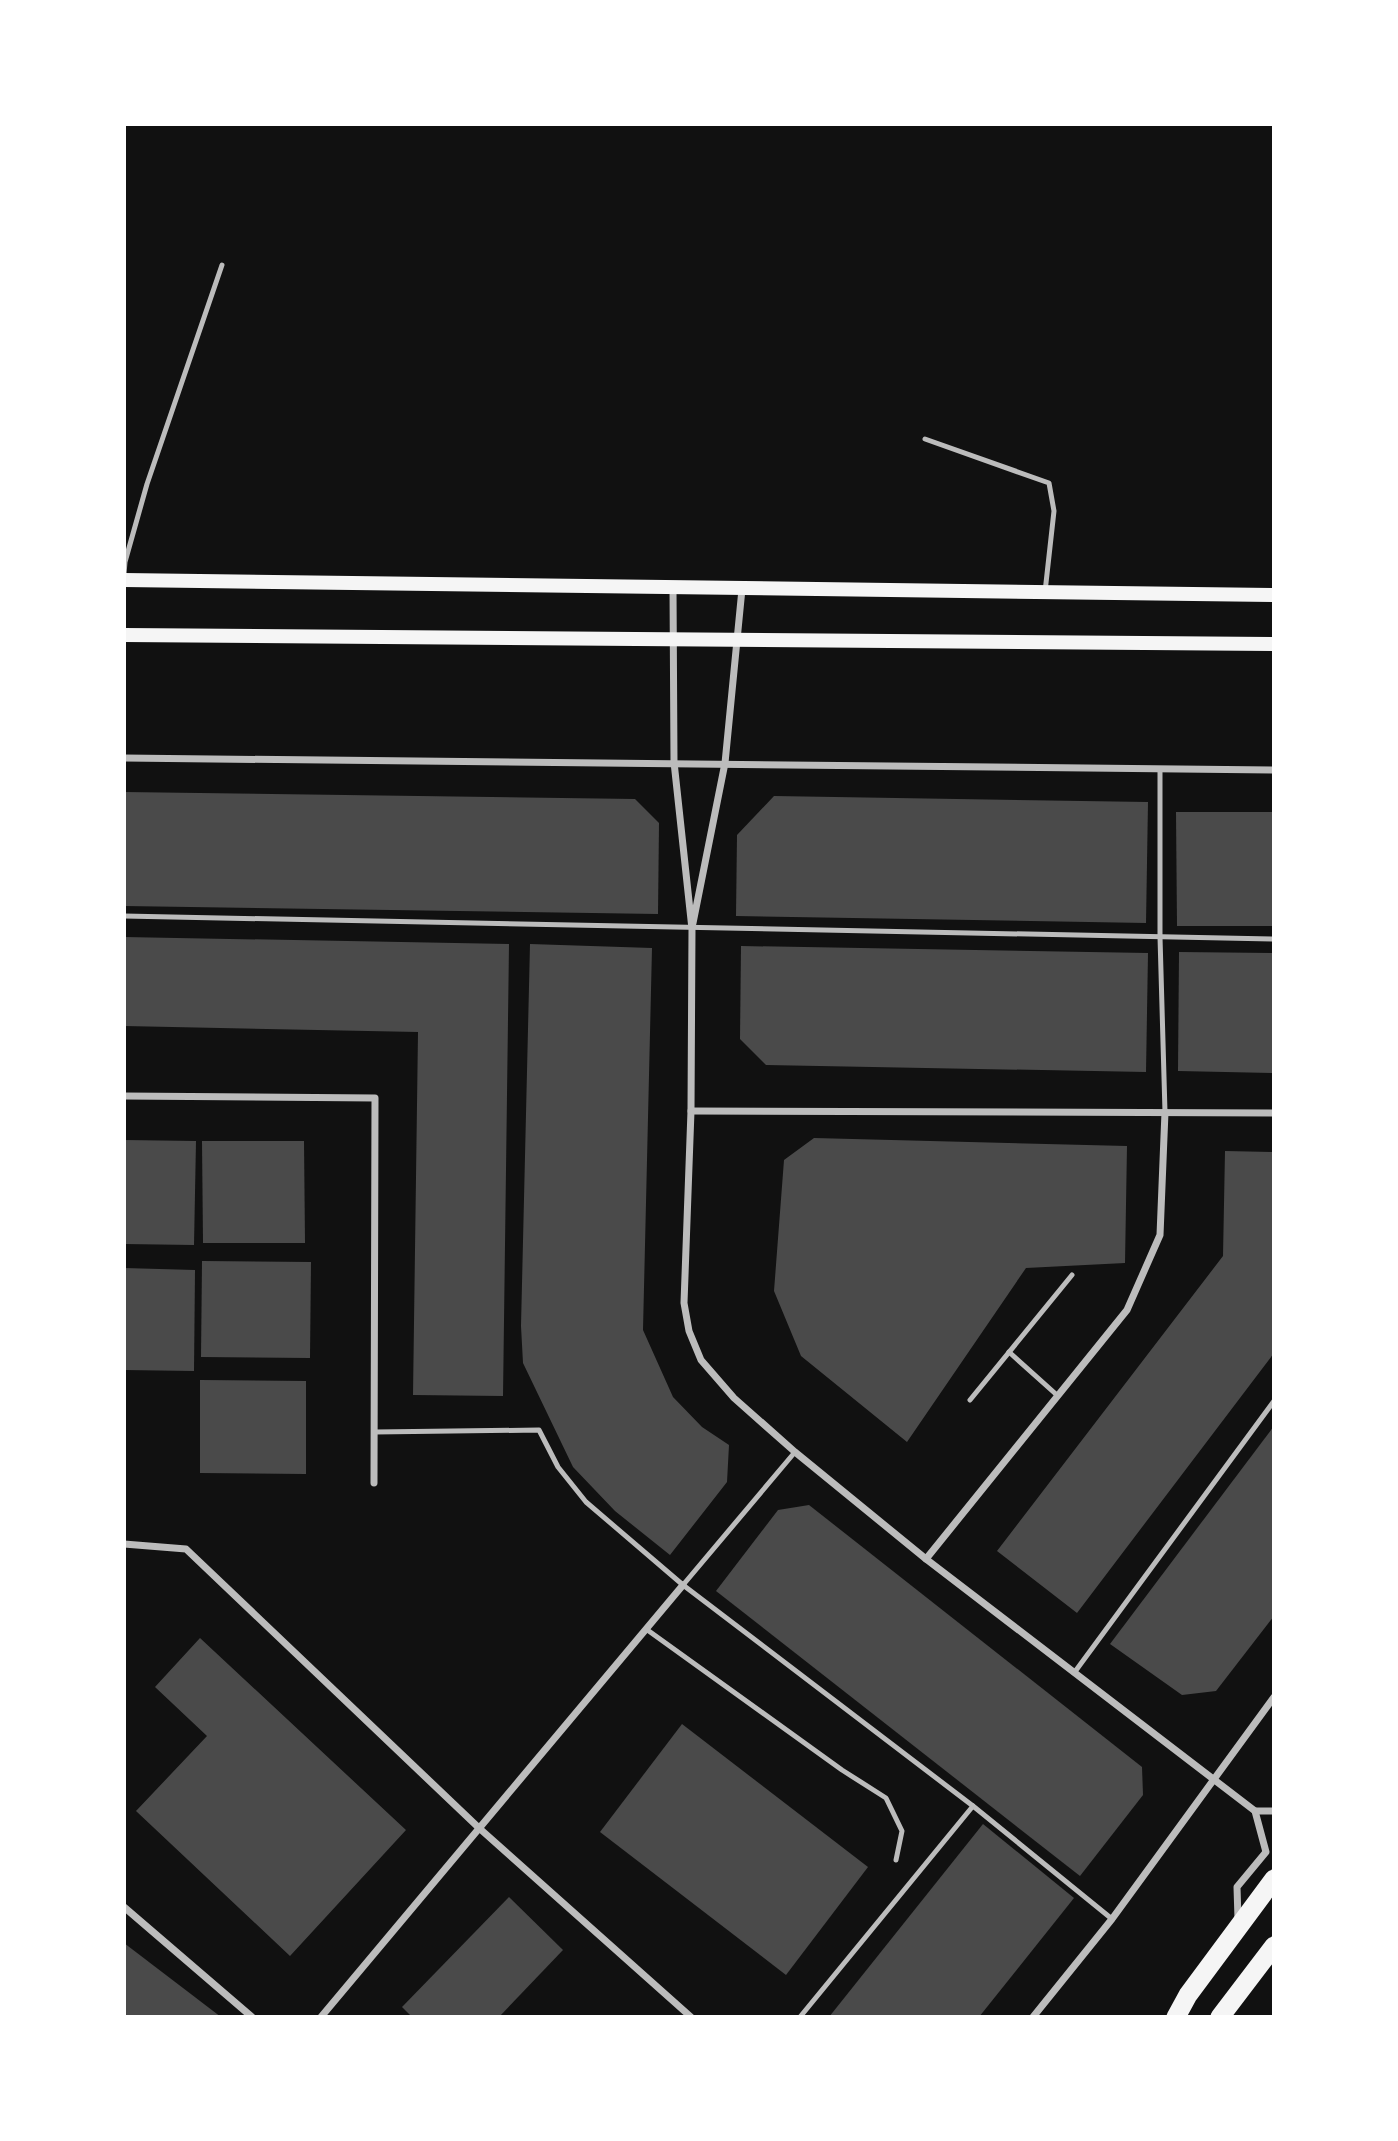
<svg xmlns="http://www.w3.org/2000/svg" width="1398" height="2141" font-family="Mulish,sans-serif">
	<rect width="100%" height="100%" fill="#111"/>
	<!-- building -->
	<g fill="#4a4a4a">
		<polygon points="124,792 635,799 659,823 658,914 124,906"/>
		<polygon points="774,796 1148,802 1146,923 736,916 737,835"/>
		<polygon points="1176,812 1274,812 1274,926 1177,926"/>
		<polygon points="124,937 509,944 503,1396 413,1395 418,1032 124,1026"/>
		<polygon points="530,944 652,948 643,1330 673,1397 702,1427 729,1445 727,1482 670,1555 615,1511 573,1467 523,1363 521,1326"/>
		<polygon points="741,946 1148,953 1146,1072 766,1065 740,1039"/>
		<polygon points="1179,952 1274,953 1274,1073 1178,1071"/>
		<polygon points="814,1138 1127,1146 1125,1263 1026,1268 907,1442 801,1356 774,1291 784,1160"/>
		<polygon points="124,1140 196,1141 194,1245 124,1244"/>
		<polygon points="202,1141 304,1141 305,1243 203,1243"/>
		<polygon points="1225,1151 1274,1152 1274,1353 1077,1613 997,1551 1223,1256"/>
		<polygon points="202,1261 311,1262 310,1358 201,1357"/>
		<polygon points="124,1268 195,1270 194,1371 124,1370"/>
		<polygon points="200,1380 306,1381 306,1474 200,1473"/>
		<polygon points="1274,1426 1274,1616 1216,1691 1182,1695 1110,1644"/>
		<polygon points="809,1505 1142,1767 1143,1795 1080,1876 716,1591 778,1510"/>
		<polygon points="200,1638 406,1830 290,1956 136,1811 207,1736 155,1687"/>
		<polygon points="682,1724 868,1867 786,1975 600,1832"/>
		<polygon points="983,1824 1074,1898 979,2017 829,2017"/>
		<polygon points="509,1897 563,1950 499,2017 412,2017 402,2007"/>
		<polygon points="124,1943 221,2017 124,2017"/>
	</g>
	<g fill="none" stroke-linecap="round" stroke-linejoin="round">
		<!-- service -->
		<g stroke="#bcbcbc" stroke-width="5">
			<polyline points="925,439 1049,483 1054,511 1045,592"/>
			<polyline points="124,574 125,562 147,484 222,265"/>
			<polyline points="1160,769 1160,937 1165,1112"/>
			<polyline points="124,916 1274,939"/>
			<polyline points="1009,1352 1058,1396"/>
			<polyline points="970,1400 1072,1275"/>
			<polyline points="375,1432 539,1430 558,1467 586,1502 683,1585 973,1806 1112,1919"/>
			<polyline points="683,1585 795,1452"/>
			<polyline points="646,1629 842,1770 886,1798 902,1831 896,1860"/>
			<polyline points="1074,1673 1274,1401"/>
			<polyline points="800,2017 973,1806"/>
		</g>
		<!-- minor -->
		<g stroke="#bcbcbc" stroke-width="7">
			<polyline points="673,587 674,762 692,929 691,1111 684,1303 689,1331 701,1360 734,1398 795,1452 926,1559 1255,1811 1266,1852 1237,1887 1238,1919"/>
			<polyline points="124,758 1274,770"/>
			<polyline points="693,923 725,763 742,589"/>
			<polyline points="124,1096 375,1098 374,1483"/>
			<polyline points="691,1111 1274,1113"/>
			<polyline points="124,1544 186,1549 479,1828 691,2017"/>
			<polyline points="926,1559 1127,1310 1160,1235 1165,1112"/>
			<polyline points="1255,1811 1274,1811"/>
			<polyline points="124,1907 252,2017"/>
			<polyline points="321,2017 683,1585"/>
			<polyline points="1033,2017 1112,1919 1274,1697"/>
		</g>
		<!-- secondary -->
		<g stroke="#f5f5f5" stroke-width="14">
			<polyline points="124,580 1274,595"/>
			<polyline points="124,635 1274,644"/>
		</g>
		<!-- trunk -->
		<g stroke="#f5f5f5" stroke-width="19">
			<polyline points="1176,2017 1188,1995 1274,1879"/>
			<polyline points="1220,2017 1274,1946"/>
		</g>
	</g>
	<!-- border -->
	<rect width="1398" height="2141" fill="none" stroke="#ffffff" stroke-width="252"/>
</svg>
